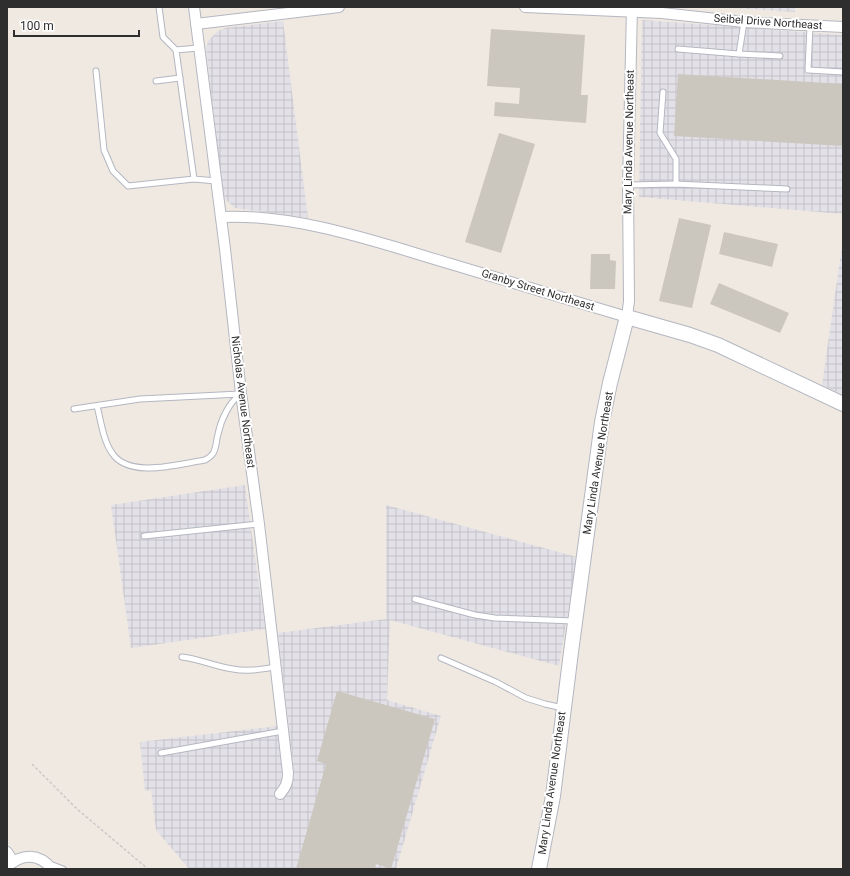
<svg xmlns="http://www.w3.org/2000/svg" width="850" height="876" font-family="Roboto,sans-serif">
	<defs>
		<pattern id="industrial-grid" width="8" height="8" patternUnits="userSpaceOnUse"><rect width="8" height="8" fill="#e3e1e8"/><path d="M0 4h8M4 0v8" fill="none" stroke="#c3c1c7"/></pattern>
	</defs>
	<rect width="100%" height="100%" fill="#efe9e1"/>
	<!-- industrial -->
	<g fill="url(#industrial-grid)">
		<polygon points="719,7 795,7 795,12"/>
		<polygon points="642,20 843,35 843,214 639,197"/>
		<polygon points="283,21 308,218 235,208 226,200 224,195 222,186 206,47 209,40 218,31 225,28"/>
		<polygon points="842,246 843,247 843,395 822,385"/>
		<polygon points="245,485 265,629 131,648 111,505"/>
		<polygon points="386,505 577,557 559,666 390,620 387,700 441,716 396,869 189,869 156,830 151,790 145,791 140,742 278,726 283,773 294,772 278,633 386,619"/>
	</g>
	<!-- building -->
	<g fill="#cbc7bf">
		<polygon points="491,29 585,35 581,95 588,95 586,123 494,116 495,102 519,104 520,88 487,86"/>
		<polygon points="678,74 843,84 843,146 674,136"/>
		<polygon points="499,133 535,144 501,253 465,242"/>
		<polygon points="679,218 711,225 692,308 659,301"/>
		<polygon points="724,232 778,244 772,267 719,254"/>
		<polygon points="591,254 610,254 610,260 616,261 615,289 590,289"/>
		<polygon points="719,283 789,313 780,333 710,304"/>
		<polygon points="337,691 435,719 391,869 376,864 375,869 296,869 326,764 317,761"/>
	</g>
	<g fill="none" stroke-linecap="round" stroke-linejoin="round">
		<!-- lane casing -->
		<g stroke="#b4b7c1" stroke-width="7">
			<g id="lane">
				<polyline points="159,7 163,37 176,50"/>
				<polyline points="810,26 808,70 843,72"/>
				<polyline points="198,48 176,50 194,179 216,181"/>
				<polyline points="678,49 739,54 744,22"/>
				<polyline points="739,54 780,56"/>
				<polyline points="96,71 104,150 113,171 128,186 194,179"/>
				<polyline points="156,81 180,78"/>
				<polyline points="663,92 660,133 676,159 676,184"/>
				<polyline points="628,185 676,184 787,189"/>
				<path d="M97,406C101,421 103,440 112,453C129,479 179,464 205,460C217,454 215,446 218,434C221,420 229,402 241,394"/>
				<polyline points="74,409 140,399 240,394"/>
				<polyline points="144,536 259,524"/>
				<polyline points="415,599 475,615 495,618 574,621"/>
				<path d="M182,657C200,659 216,667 233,669C248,672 262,669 276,667"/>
				<polyline points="441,658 496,682 526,698 545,704 563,708"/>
				<polyline points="161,753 283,731"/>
				<polyline points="50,864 63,869"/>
			</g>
		</g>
		<!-- street casing -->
		<g stroke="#b4b7c1" stroke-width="12">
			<g id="street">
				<path d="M194,7L225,249L241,393L259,524L288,773C288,782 286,787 280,794"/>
				<polyline points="525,7 662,13 744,22 843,27"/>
				<polyline points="196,24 339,7"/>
				<path d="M221,217C295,213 380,243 451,264C509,282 568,299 627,317L629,301L628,185L632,7"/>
				<polyline points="7,852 13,861"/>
				<path d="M7,867C22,853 39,853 52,869"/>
			</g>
		</g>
		<!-- secondary casing -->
		<g stroke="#b4b7c1" stroke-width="16">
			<polyline id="secondary" points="539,869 553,796 571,652 602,422 610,383 627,317 690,335 718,345 843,404"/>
		</g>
		<!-- path -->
		<polyline stroke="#c9c9c9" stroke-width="1.5" stroke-dasharray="3 2" stroke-linecap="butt" points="32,764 77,809 148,869"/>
		<!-- lane -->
		<use href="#lane" stroke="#fff" stroke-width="5"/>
		<!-- street -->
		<use href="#street" stroke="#fff" stroke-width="10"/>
		<!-- secondary -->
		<use href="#secondary" stroke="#fff" stroke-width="14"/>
	</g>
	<g text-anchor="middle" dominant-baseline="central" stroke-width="4" stroke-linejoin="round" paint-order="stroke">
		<!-- street labels -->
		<g font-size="11" fill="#2e2e2e" stroke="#fff">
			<text transform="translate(768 22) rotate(4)">Seibel Drive Northeast</text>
			<text transform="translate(629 142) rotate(-89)">Mary Linda Avenue Northeast</text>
			<text transform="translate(538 290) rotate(17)">Granby Street Northeast</text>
			<text transform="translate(243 402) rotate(83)">Nicholas Avenue Northeast</text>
			<text transform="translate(598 463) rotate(-81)">Mary Linda Avenue Northeast</text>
			<text transform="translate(552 783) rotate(-82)">Mary Linda Avenue Northeast</text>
		</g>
	</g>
	<!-- border -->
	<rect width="850" height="876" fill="none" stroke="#2e2e2e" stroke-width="16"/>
	<!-- scale -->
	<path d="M14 30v6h125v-6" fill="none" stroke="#2e2e2e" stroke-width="2"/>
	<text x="20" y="30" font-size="12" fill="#2e2e2e" stroke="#ffffff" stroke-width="3" paint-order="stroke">100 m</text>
</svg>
